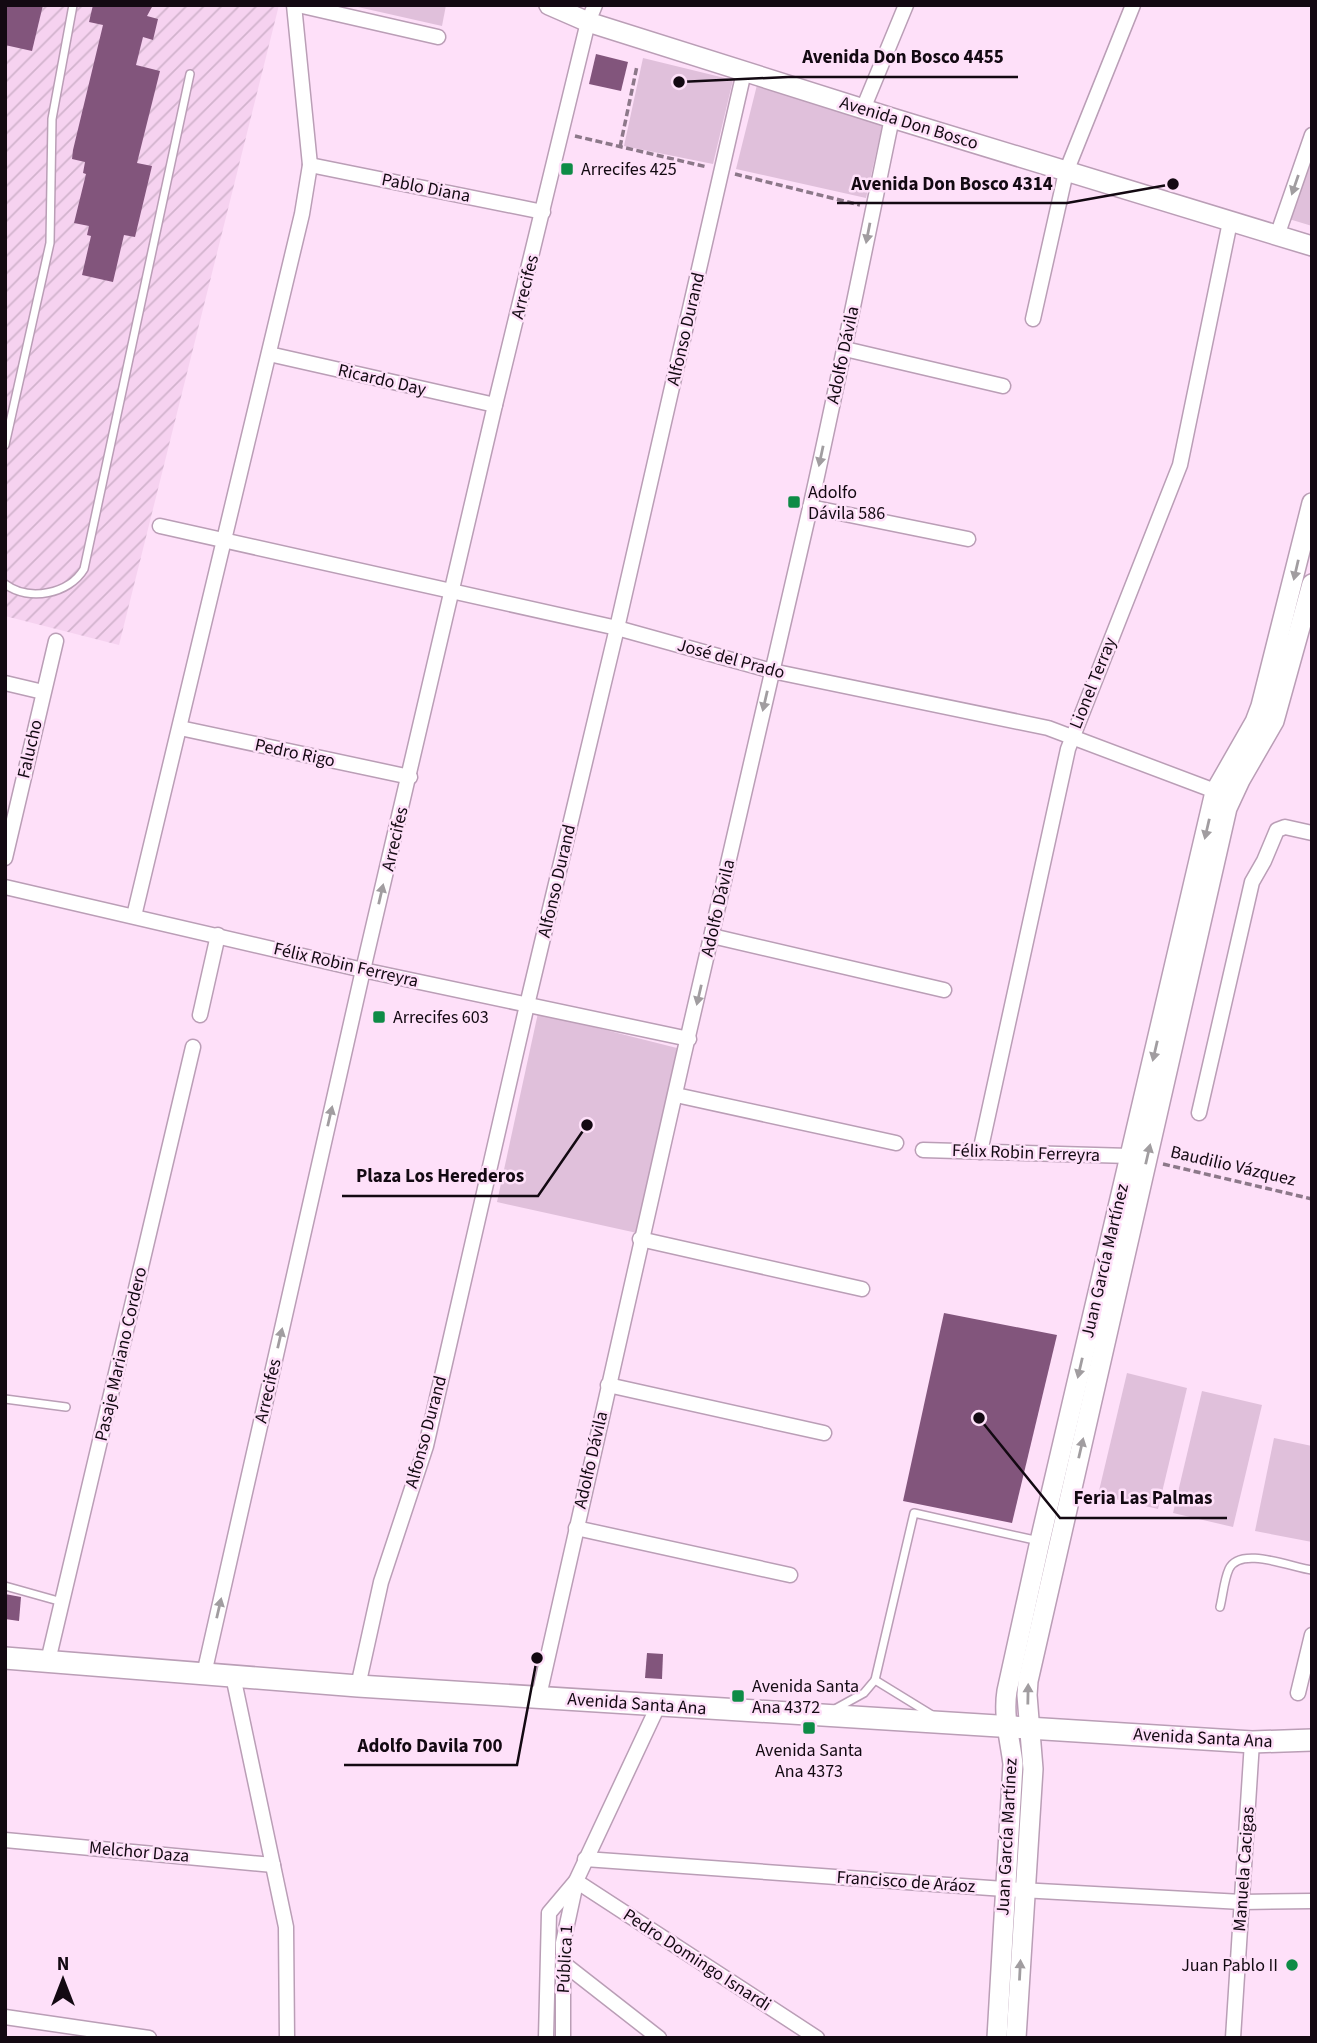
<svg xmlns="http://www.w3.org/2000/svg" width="1317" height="2043" font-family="'Source Sans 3',sans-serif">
	<defs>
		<pattern id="industrial-furrows" width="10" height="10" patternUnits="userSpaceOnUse" patternTransform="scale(1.75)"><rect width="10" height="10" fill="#f6d2f0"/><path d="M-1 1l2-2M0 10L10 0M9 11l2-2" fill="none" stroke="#d2b3cd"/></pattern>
	</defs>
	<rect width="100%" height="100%" fill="#fee0f9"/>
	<!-- industrial -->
	<polygon fill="url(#industrial-furrows)" points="5,5 279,5 119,645 5,616"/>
	<!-- green -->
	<g fill="#e0c0db">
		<polygon points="349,5 446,5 442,26"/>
		<polygon points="643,58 733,80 713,164 624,146"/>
		<polygon points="757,85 883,122 866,198 736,169"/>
		<polygon points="1312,158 1312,226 1289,219"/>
		<polygon points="538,1013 677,1048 637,1233 497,1202"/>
		<polygon points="1127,1373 1187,1388 1158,1509 1098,1495"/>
		<polygon points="1202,1391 1262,1405 1233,1527 1173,1513"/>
		<polygon points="1274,1438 1312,1446 1312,1542 1255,1531"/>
	</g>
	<!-- building -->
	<g fill="#82557c">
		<polygon points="5,5 43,5 32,51 5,45"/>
		<polygon points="93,5 153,5 147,16 158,19 153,40 143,37 136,65 160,71 137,163 152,166 135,237 124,235 113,282 82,275 91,236 87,235 89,226 74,223 86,174 83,173 85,162 72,159 73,150 103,25 89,22"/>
		<polygon points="596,54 628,62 621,91 589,84"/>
		<polygon points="944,1313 1057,1335 1012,1523 903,1501"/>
		<polygon points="5,1594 21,1597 19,1621 5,1619"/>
		<polygon points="647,1653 663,1654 662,1679 645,1678"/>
	</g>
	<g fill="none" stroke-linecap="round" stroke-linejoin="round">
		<!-- service casing -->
		<g stroke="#ba9eb6" stroke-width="10">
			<g id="service">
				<polyline points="5,445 50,243 52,119 73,5"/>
				<path d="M5,584C29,602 69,594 84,569L190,74"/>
				<polyline points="5,1399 66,1407"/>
				<polyline points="5,1586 62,1602"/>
				<path d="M1220,1607C1223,1595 1224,1580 1229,1569C1240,1545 1293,1568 1312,1570"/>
				<polyline points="875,1680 914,1513 1039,1541"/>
				<polyline points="835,1709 864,1693 875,1680 932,1715"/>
			</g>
		</g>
		<!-- minor casing -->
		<g stroke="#ba9eb6" stroke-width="17">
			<g id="minor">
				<polyline points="298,5 438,37"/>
				<polyline points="863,109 906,5"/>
				<polyline points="310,165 543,212"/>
				<polyline points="1277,236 1312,135"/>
				<polyline points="1033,319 1066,172 1133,5"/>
				<polyline points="845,349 1003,386"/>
				<polyline points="269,354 495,405"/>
				<polyline points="810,507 968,539"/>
				<polyline points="160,526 617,628 772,671 1048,728 1223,794"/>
				<polyline points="5,683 43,692"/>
				<polyline points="180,728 410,777"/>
				<polyline points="5,858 56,641"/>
				<polyline points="5,887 363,970 689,1039"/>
				<polyline points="134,916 302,214 310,165 294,5"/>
				<polyline points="712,936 944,990"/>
				<polyline points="200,1015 218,935"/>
				<polyline points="676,1095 896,1143"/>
				<polyline points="1199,1113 1252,882 1264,861 1277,830 1285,827 1312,833"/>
				<polyline points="923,1150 1130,1156"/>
				<polyline points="980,1152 1068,749 1180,465 1230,222"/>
				<polyline points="640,1239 862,1289"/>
				<polyline points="608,1385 824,1433"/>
				<polyline points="576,1528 790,1575"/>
				<polyline points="48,1661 193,1047"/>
				<polyline points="204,1674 363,970 495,405 588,22 595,5"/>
				<polyline points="233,1676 286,1927 287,2038"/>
				<polyline points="358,1686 381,1582 426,1446 527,1005 617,628 744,72"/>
				<polyline points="1298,1693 1312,1635"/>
				<path d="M539,1696C626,1299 719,904 810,508C839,378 865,248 892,118"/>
				<polyline points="5,1840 273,1865"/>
				<polyline points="585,1859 1004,1889 1242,1902 1312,1901"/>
				<polyline points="576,1881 817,2038"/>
				<polyline points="563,1963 659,2038"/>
				<polyline points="5,2017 149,2038"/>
				<polyline points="546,2038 549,1913 576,1881 658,1706"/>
				<polyline points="563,2038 563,1943 576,1883"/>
				<polyline points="1233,2038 1252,1742"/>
			</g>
		</g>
		<!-- secondary casing -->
		<g stroke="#ba9eb6" stroke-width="22">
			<g id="secondary">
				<polyline points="549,5 588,22 892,118 1312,246"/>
				<path d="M997,2038L1013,1764C1010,1739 1003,1716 1007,1691L1040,1541L1215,792L1255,722L1261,706L1312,503"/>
				<polyline points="1016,2038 1033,1769 1027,1695 1028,1681 1227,808 1240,780 1274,721 1312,584"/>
			</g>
		</g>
		<!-- primary casing -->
		<g stroke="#ba9eb6" stroke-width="24">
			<polyline id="primary" points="5,1658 358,1686 1252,1742 1312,1740"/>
		</g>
		<!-- path -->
		<g stroke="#8c7889" stroke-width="3.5" stroke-dasharray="7 3.5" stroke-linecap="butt">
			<polyline points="575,136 707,167"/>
			<polyline points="620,147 637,66"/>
			<polyline points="735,174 860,205"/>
			<polyline points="1163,1164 1312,1199"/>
		</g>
		<!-- service -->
		<use href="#service" stroke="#fff" stroke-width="7"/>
		<!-- minor -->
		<use href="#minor" stroke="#fff" stroke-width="14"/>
		<!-- secondary -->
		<use href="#secondary" stroke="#fff" stroke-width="19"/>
		<!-- primary -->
		<use href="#primary" stroke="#fff" stroke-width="21"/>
	</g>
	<!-- one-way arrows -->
	<defs><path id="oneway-solid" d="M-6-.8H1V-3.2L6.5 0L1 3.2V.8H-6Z" transform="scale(1.75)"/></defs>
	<g fill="#a19da0">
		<use href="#oneway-solid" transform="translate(1295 185) rotate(109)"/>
		<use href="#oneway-solid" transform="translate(868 233) rotate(101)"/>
		<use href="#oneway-solid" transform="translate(821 456) rotate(102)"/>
		<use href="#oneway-solid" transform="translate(1296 570) rotate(103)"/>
		<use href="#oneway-solid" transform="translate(765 701) rotate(103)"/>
		<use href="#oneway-solid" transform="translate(1207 829) rotate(103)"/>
		<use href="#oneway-solid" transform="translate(381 894) rotate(-77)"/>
		<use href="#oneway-solid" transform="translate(699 995) rotate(103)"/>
		<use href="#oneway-solid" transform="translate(1155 1051) rotate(103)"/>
		<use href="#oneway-solid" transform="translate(330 1116) rotate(-77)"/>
		<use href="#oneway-solid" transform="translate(1148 1154) rotate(-77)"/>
		<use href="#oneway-solid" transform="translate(280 1338) rotate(-77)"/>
		<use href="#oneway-solid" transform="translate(1080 1368) rotate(103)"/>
		<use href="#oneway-solid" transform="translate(1081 1448) rotate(-77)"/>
		<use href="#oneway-solid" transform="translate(219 1608) rotate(-77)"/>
		<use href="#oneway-solid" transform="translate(1028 1694) rotate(-89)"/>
		<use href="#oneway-solid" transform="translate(1020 1970) rotate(-87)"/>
	</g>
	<!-- markers -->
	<g fill="#0e8b46" stroke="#fee0f9" stroke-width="2.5">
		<rect x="560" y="162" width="14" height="14" rx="3.5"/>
		<rect x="787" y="495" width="14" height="14" rx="3.5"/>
		<rect x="372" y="1010" width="14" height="14" rx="3.5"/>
		<rect x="731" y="1689" width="14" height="14" rx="3.5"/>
		<rect x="802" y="1721" width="14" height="14" rx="3.5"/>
		<circle cx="1292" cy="1965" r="7"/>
	</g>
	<g text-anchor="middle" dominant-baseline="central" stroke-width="5" stroke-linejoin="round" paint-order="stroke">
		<!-- street labels -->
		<g font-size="18" fill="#130912" stroke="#fee0f9">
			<text transform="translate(909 123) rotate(17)">Avenida Don Bosco</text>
			<text transform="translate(426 188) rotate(11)">Pablo Diana</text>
			<text transform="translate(525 287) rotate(-76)">Arrecifes</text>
			<text transform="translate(686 329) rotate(-77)">Alfonso Durand</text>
			<text transform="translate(843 355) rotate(-78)">Adolfo Dávila</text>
			<text transform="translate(382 380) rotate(13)">Ricardo Day</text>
			<text transform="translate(731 659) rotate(15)">José del Prado</text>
			<text transform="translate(1093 683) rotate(-68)">Lionel Terray</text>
			<text transform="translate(30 749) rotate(-77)">Falucho</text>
			<text transform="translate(295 753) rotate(12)">Pedro Rigo</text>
			<text transform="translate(395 839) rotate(-77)">Arrecifes</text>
			<text transform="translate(557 881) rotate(-77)">Alfonso Durand</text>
			<text transform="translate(718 908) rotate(-77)">Adolfo Dávila</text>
			<text transform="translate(346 965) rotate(13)">Félix Robin Ferreyra</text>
			<text transform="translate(1026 1153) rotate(2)">Félix Robin Ferreyra</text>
			<text transform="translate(1233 1166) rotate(13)">Baudilio Vázquez</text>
			<text transform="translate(1105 1261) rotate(-77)">Juan García Martínez</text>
			<text transform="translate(121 1354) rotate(-77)">Pasaje Mariano Cordero</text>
			<text transform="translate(268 1391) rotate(-77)">Arrecifes</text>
			<text transform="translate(426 1432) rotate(-75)">Alfonso Durand</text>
			<text transform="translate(591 1460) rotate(-77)">Adolfo Dávila</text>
			<text transform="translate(637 1704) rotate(4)">Avenida Santa Ana</text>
			<text transform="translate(1203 1738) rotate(3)">Avenida Santa Ana</text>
			<text transform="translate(1007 1837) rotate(-87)">Juan García Martínez</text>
			<text transform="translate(139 1852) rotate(5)">Melchor Daza</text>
			<text transform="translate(1244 1869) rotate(-86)">Manuela Cacigas</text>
			<text transform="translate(906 1882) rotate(4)">Francisco de Aráoz</text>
			<text transform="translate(565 1959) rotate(-87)">Pública 1</text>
			<text transform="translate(697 1960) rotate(33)">Pedro Domingo Isnardi</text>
		</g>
		<!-- poi labels -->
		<g font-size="18" fill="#130912" stroke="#fee0f9" text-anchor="start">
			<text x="581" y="169">Arrecifes 425</text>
			<text x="808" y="492">Adolfo<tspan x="808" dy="21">Dávila 586</tspan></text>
			<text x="393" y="1017">Arrecifes 603</text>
			<text x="752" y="1686">Avenida Santa<tspan x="752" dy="21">Ana 4372</tspan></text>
			<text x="809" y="1750" text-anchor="middle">Avenida Santa<tspan x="809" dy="21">Ana 4373</tspan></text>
			<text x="1278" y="1965" text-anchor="end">Juan Pablo II</text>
		</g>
	</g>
	<!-- callouts -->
	<path fill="none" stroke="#130912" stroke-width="2.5" d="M679 82L788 77H1018M1173 184L1067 203H837M587 1125L538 1196H342M979 1418L1060 1518H1227M537 1658L517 1765H344"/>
	<g fill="#130912" stroke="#fee0f9" stroke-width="2.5">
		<circle cx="679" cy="82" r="7"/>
		<circle cx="1173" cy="184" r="7"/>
		<circle cx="587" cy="1125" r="7"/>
		<circle cx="979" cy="1418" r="7"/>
		<circle cx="537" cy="1658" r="7"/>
	</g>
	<g font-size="19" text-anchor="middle" font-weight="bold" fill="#130912" stroke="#fee0f9" stroke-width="5" stroke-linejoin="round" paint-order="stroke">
		<text x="903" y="63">Avenida Don Bosco 4455</text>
		<text x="952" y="190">Avenida Don Bosco 4314</text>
		<text x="440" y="1182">Plaza Los Herederos</text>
		<text x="1143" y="1504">Feria Las Palmas</text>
		<text x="430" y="1752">Adolfo Davila 700</text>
	</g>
	<!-- border -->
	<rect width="1317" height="2043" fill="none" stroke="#130912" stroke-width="14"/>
	<!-- north arrow -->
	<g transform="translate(63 1980)" stroke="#fee0f9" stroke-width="5" paint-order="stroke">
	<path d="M0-5L12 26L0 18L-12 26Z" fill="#130912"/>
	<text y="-10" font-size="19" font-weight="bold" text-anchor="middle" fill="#130912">N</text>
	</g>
</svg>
